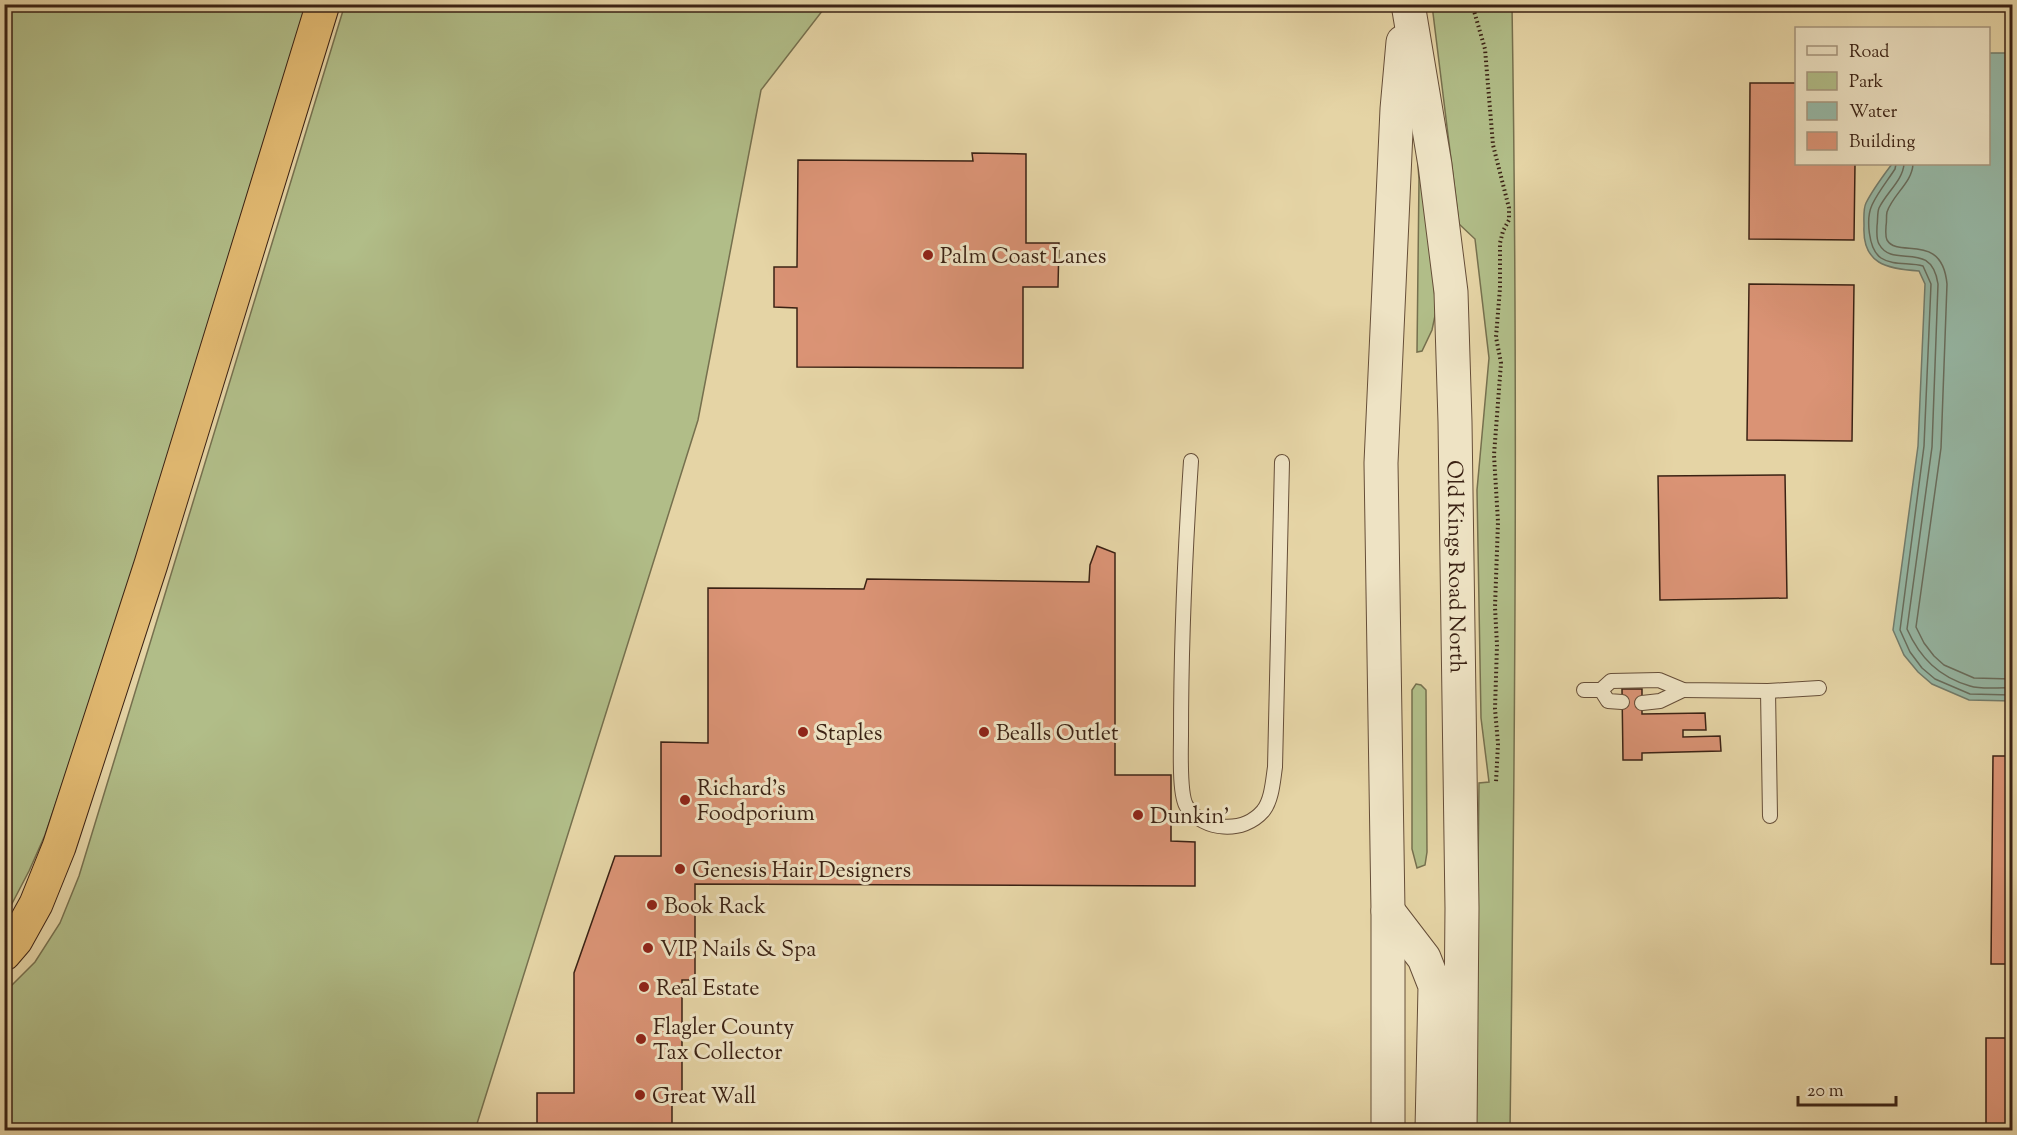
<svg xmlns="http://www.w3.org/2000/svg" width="2017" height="1135" viewBox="0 0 2017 1135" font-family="'Sorts Mill Goudy',serif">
<rect width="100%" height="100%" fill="#e5d4a5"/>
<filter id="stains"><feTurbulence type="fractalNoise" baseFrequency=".00333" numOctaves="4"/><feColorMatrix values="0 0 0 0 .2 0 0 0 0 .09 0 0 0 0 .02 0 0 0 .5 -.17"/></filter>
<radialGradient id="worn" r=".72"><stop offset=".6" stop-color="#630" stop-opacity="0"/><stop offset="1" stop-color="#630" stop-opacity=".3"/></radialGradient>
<g fill="#b1bd88" stroke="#76704e" stroke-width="1.5">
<path d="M345 4 824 5 823 10 761 90 698 420 475 1130H5V992L35 962 60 923 79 876Z"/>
<path d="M4 5H311L196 385 69 765 45 835 29 871 5 917Z"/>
<path d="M1432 5H1512C1518 380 1515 755 1510 1130H1475L1479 783 1489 782 1481 718 1477 490 1489 358 1475 239 1459 224Z"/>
<path d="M1423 150 1436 311 1432 330 1422 351 1417 352 1419 179 1417 152Z"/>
<path d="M1416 684 1421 685 1426 690 1427 852 1425 865 1417 868 1412 849V690Z"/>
</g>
<path fill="#96b8a6" stroke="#727c6c" stroke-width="1.5" d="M1989 53H2012V701L1969 700 1932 684 1918 672 1904 655 1893 630 1918 446 1925 284 1919 271C1887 269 1862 264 1864 226 1864 219 1863 209 1866 203 1873 189 1883 176 1892 164H1988Z"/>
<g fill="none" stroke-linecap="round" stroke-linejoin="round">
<g stroke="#686d5d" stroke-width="1.5">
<path d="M1896 164 1895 169C1888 180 1878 192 1872 205 1866 218 1868 249 1881 258 1893 266 1910 262 1923 266L1931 284 1924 446 1900 630 1910 652 1922 668 1935 679 1970 694 2012 695"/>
<path d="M1904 164C1903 180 1886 193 1879 208 1877 213 1878 220 1877 226 1877 232 1876 239 1879 244 1893 270 1931 238 1938 284L1932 447 1907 629C1920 658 1939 677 1970 686 1983 690 1999 687 2012 688"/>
<path d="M1913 164C1912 183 1893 194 1887 212 1886 216 1887 222 1886 226 1886 230 1885 236 1887 240 1898 259 1942 231 1947 284L1941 448 1916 627 1924 643 1934 656 1944 665 1974 678 2012 679"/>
</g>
</g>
<g fill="#da9375" stroke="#3b2214" stroke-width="1.5">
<path d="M1750 83H1796V164H1855L1854 240 1749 239Z"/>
<path d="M972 153 1026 154V243H1059L1058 287H1023V368L797 367V308L774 307V267H797L798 160 973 161Z"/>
<path d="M1749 284 1854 285 1852 441 1747 440Z"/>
<path d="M1785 475 1787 598 1660 600 1658 476Z"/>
<path d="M1097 546 1115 553V775H1171V841L1195 842V886L695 884V980H682V1097H672V1130H537V1093H574V973L615 856H661V742L708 743V588L864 589 867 579 1089 582 1090 565Z"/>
<path d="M1622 689H1642V714L1705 713 1706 730H1683V737L1720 736 1721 751 1642 753V760H1623Z"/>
<path d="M1993 756H2012V964H1991Z"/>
<rect x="1986" y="1038" width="26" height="92"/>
</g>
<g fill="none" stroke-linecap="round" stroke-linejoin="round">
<g stroke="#664e38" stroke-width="16">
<g id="service">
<path d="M1191 461C1185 552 1181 643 1181 735 1181 750 1179 796 1187 807 1204 831 1243 834 1263 811 1272 800 1273 780 1275 767L1282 462"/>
<path d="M1584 690H1601L1611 681 1659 680 1683 690 1768 691 1819 688"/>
<path d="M1601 690 1608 701 1622 702"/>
<path d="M1768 691 1770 816"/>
<path d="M1642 703 1660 701 1683 690"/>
</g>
</g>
<g stroke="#664e38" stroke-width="35">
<g id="tertiary">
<path id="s1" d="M1408 4 1435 165 1451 292 1455 422 1462 908 1460 1130"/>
<path d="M1388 911 1424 958 1435 986 1432 1130"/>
<path d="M1388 1130V911L1381 463 1397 109 1403 42"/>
</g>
</g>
<g stroke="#3b2214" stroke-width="35">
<path id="motorway" d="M4 954 16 940 36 904 59 847 151 564 323 4"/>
</g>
<path stroke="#3b2214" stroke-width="4" stroke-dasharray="1.5 3" stroke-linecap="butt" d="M1472 4 1485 49 1493 145 1509 208V220L1503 231 1500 243V288L1496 337 1501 363 1494 455 1498 522 1495 607 1497 645 1495 709 1498 744 1496 782"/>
<use href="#service" stroke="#eee3c4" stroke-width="14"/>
<use href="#tertiary" stroke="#eee3c4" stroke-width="33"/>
<use href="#motorway" stroke="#e2ba72" stroke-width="33"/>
</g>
<g fill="#8f2418" stroke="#eee3c4" stroke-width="2">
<circle cx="928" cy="255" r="6"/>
<circle cx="803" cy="732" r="6"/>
<circle cx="984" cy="732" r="6"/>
<circle cx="685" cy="800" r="6"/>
<circle cx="1138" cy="815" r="6"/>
<circle cx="680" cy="869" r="6"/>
<circle cx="652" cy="905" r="6"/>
<circle cx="648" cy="948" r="6"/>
<circle cx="644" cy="987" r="6"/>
<circle cx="641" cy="1039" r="6"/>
<circle cx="640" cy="1095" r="6"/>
</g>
<g text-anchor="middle" stroke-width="6" stroke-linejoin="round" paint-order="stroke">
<g font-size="22" fill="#3b2214" stroke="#eee3c4" text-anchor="start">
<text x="940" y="263">Palm Coast Lanes</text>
<text x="815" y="740">Staples</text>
<text x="996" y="740">Bealls Outlet</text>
<text x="697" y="795">Richard's<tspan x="697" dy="25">Foodporium</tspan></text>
<text x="1150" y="823">Dunkin'</text>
<text x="692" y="877">Genesis Hair Designers</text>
<text x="664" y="913">Book Rack</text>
<text x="660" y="956">VIP Nails &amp; Spa</text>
<text x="656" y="995">Real Estate</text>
<text x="653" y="1034">Flagler County<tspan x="653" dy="25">Tax Collector</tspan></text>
<text x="652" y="1103">Great Wall</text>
</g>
<g font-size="22" fill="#3b2214" stroke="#eee3c4">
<text dy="8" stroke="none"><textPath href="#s1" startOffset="566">Old Kings Road North</textPath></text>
</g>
</g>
<rect width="2017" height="1135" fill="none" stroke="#e5d4a5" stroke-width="24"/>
<rect x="6" y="6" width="2005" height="1123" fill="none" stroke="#3b2214" stroke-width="3"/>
<rect x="12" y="12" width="1993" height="1111" fill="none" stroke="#3b2214" stroke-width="1.5"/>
<rect x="1795" y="27" width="195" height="138" fill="#eee3c4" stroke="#a6967e" stroke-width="1.5"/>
<rect x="1807" y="46" width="30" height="9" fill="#eee3c4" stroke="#a6967e" stroke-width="1.5"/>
<text x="1849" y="57" font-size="18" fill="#3b2214">Road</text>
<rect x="1807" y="72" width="30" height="18" fill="#b1bd88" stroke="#a6967e" stroke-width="1.5"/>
<text x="1849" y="87" font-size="18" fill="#3b2214">Park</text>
<rect x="1807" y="102" width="30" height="18" fill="#96b8a6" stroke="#a6967e" stroke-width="1.5"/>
<text x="1849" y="117" font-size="18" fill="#3b2214">Water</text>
<rect x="1807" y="132" width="30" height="18" fill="#da9375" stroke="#a6967e" stroke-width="1.5"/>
<text x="1849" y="147" font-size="18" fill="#3b2214">Building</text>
<path d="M1798 1096v9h98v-9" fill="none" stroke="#3b2214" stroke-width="3"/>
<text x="1807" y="1096" font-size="18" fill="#3b2214" stroke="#eee3c4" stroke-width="4.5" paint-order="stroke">20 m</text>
<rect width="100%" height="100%" filter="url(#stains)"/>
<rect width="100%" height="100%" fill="url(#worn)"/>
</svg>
